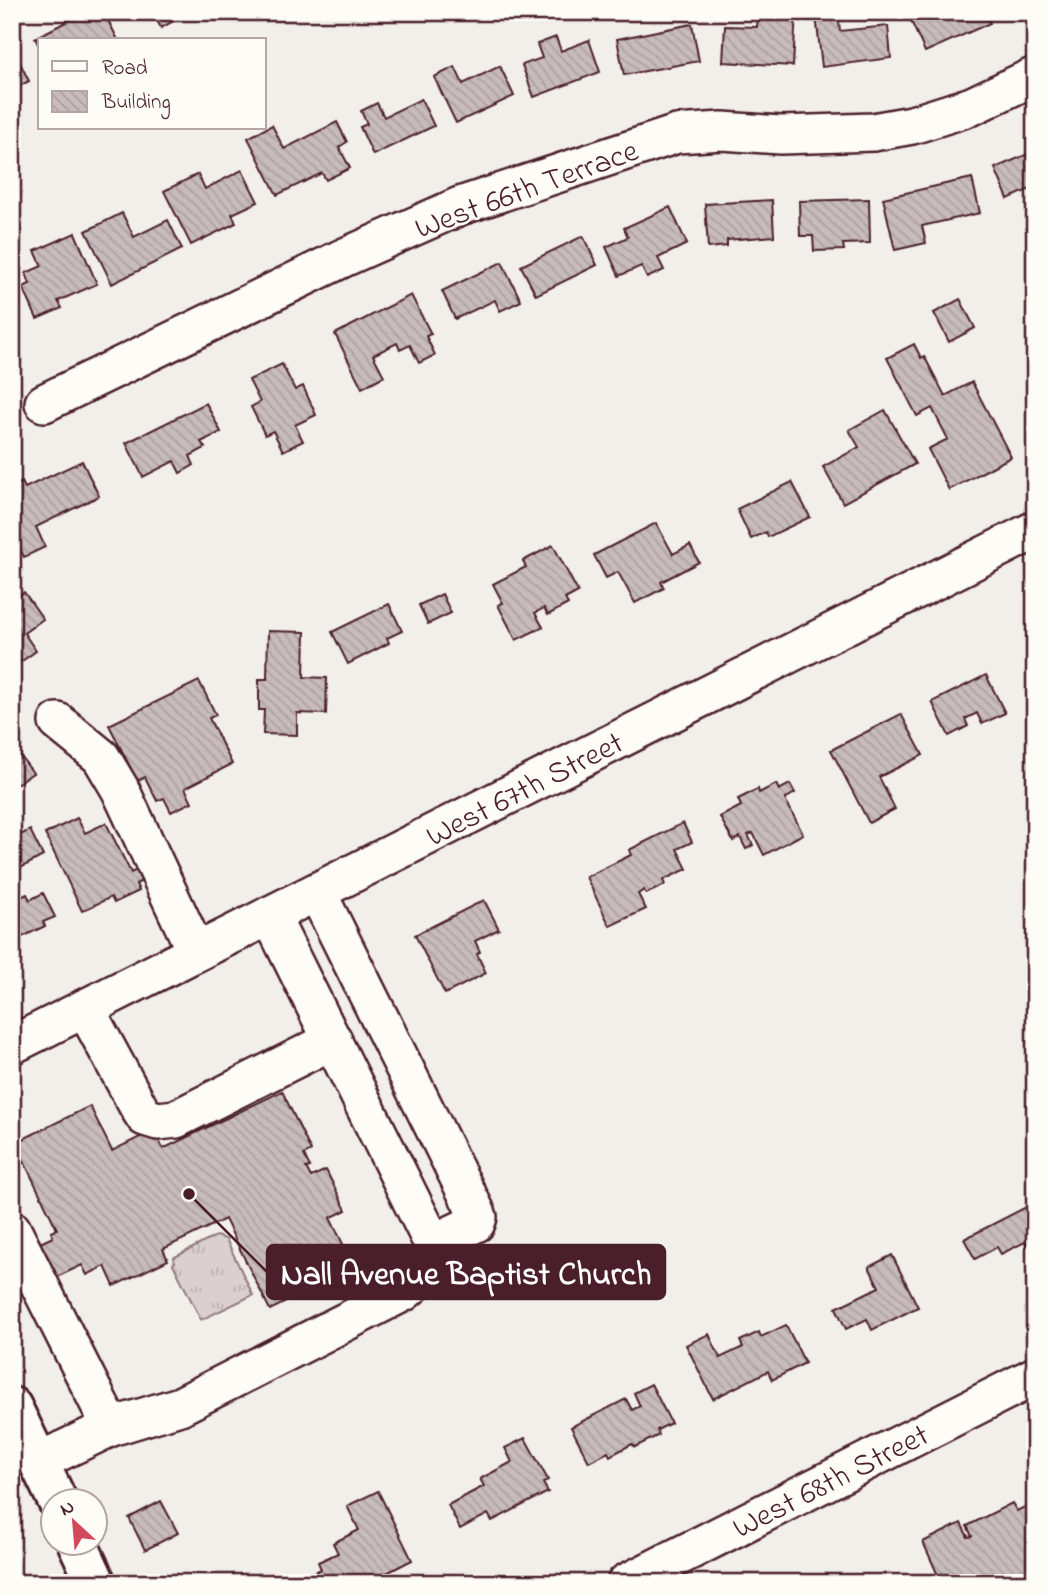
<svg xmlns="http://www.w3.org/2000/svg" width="1047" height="1595" viewBox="0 0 1047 1595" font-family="'Indie Flower',sans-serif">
<defs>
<pattern id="grass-tufts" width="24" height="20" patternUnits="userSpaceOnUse" patternTransform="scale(1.75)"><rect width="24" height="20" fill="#d9d0cf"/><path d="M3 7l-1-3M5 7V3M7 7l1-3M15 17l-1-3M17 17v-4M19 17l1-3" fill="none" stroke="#bcb2b2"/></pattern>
<pattern id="building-back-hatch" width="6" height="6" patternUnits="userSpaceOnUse" patternTransform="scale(1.75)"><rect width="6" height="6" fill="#c8bbbb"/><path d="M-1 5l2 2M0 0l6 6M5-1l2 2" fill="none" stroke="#ada0a1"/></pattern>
</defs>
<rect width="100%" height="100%" fill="#f2efeb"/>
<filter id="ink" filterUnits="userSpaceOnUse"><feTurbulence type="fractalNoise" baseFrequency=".0143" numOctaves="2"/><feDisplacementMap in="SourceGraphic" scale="14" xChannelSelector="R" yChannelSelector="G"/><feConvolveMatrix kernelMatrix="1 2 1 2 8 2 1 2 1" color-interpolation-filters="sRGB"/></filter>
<g filter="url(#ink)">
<path fill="url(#grass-tufts)" stroke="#92787d" stroke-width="2" d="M216 1236 226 1239 253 1295 201 1320 173 1264 175 1262 173 1258Z"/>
<g fill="url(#building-back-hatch)" stroke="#4a1f2b" stroke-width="2">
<path d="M85 12H104L118 40H40V48L35 38Z"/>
<path d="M152 12H190L161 28Z"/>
<path d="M758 12H796L793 66 723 62 725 26 757 27Z"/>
<path d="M932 12H985L990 23 925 52 911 21Z"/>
<path d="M838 13 840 31 888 26 891 58 822 67 816 16Z"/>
<path d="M692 24 699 61 624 75 617 39Z"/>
<path d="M556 37 561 51 589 40 600 72 534 97 522 65 542 58 537 44Z"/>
<path d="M15 53 29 81 12 90V55Z"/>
<path d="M500 66 514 96 456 123 434 77 455 67 463 84Z"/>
<path d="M421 99 434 126 373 155 360 127 367 124 361 111 377 103 384 117Z"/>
<path d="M337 122 347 142 339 147 350 168 326 180 322 173 277 195 248 138 272 125 284 149Z"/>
<path d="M1035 151V197L1030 189 1008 199 995 168Z"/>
<path d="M242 170 258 202 232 214 236 223 191 245 164 191 198 174 205 189Z"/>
<path d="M972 178 980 213 922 226 926 243 895 250 883 198Z"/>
<path d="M869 199 870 243 843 244 844 250 814 251 813 236H800L799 201Z"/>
<path d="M772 200 774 236 727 240V246L708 248 705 204Z"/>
<path d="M670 207 687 244 658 258 664 270 647 278 641 266 619 276 606 247 628 237 624 228Z"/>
<path d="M122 213 134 237 168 220 182 249 112 284 86 231Z"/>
<path d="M75 233 97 284 58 301 62 308 37 319 23 287 30 284 26 273 42 266 35 251Z"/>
<path d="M583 236 597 265 536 295 521 266Z"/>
<path d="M502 262 521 301 500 311 495 300 455 319 442 291Z"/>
<path d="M411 295 431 334 426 336 435 355 419 363 410 345 400 350 397 343 373 355 384 376 362 388 335 334Z"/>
<path d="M960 299 975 328 949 342 934 313Z"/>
<path d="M914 344 921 358 924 356 945 396 972 382 1011 457 949 490 928 449 948 439 932 408 917 416 887 358Z"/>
<path d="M282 364 295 390 303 386 316 415 295 425 303 441 283 451 273 431 265 435 251 407 260 402 249 380Z"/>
<path d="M206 403 221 432 201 442 205 448 190 456 194 465 180 473 174 461 143 477 126 443Z"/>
<path d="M885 410 915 464 843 503 823 467 859 447 849 430Z"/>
<path d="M82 461 99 496 36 527 45 547 24 557 12 532V487L22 482 25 488Z"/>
<path d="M792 482 810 517 768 537 766 532 751 539 737 509Z"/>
<path d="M656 523 673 554 690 545 699 562 661 582 664 588 635 603 618 572 606 578 594 555Z"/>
<path d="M553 545 578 592 565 599 568 604 548 615 544 608 535 613 543 627 516 640 498 605 503 603 493 584 526 567 523 561Z"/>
<path d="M24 592 43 619 24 633 36 651 12 668V600Z"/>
<path d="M442 594 451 613 428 624 419 605Z"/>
<path d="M389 604 402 631 387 638 389 643 348 664 332 632Z"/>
<path d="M268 631 305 632 304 677 327 678 326 714 297 713V735L263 734 264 710H259V679H267Z"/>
<path d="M986 675 1005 713 982 724 977 713 965 719 968 726 949 736 932 702Z"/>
<path d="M199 681 216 715 209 718 232 764 185 788 192 802 171 812 164 798 157 801 145 777 137 781 109 725Z"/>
<path d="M901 714 923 755 879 777 895 809 869 823 831 750Z"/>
<path d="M16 750 33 773 12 787V753Z"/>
<path d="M776 784 779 790 790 784 795 793 785 799 803 834 764 855 753 833 748 835 753 845 746 849 740 837 733 841 720 817 741 806 738 799 758 789 759 793Z"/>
<path d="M77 818 85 833 106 823 131 873 144 866 150 877 136 884 139 891 114 903 111 897 82 911 45 834Z"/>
<path d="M683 823 692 842 677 849 687 869 663 880 665 885 646 894 644 890 638 894 646 909 610 926 586 877 631 855 629 850Z"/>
<path d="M30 830 43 856 17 870 12 860V839Z"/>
<path d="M43 893 55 917 43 922 45 926 12 942V901L27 894 30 900Z"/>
<path d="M484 900 499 929 475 941 480 952 477 954 486 973 445 994 415 935Z"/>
<path d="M282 1091 311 1151 304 1155 310 1167 306 1168 311 1177 326 1170 346 1210 330 1218 355 1268 270 1310 225 1219 163 1249 168 1260 114 1286 105 1266 87 1275 82 1265 57 1277 40 1243 53 1237 51 1232 57 1229 15 1143 90 1106 112 1151 154 1130 163 1149Z"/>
<path d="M1030 1205 1035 1214V1242L1027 1246 1025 1242 1001 1254 997 1247 975 1259 964 1239Z"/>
<path d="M892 1255 918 1307 872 1330 867 1319 846 1329 836 1308 879 1287 869 1267Z"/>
<path d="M786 1325 805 1363 772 1380 768 1371 713 1399 686 1345 709 1334 720 1358 743 1347 740 1341 759 1332 761 1337Z"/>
<path d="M651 1384 671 1423 657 1430 659 1435 635 1447 632 1444 610 1456 608 1452 589 1462 571 1427 626 1399 632 1410 640 1406 634 1393Z"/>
<path d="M525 1438 548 1480 543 1483 548 1492 492 1521 488 1514 460 1529 448 1505 484 1486 480 1479 512 1462 505 1448Z"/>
<path d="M378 1491 412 1560 371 1581 369 1576 355 1583H300L299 1580 321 1569 318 1562 338 1553 333 1543 359 1530 347 1506Z"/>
<path d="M161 1501 178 1533 145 1550 129 1518Z"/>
<path d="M1012 1503 1017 1511 1030 1504 1035 1514V1578L1025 1583 941 1582 923 1542 961 1523 968 1537 972 1536 967 1526Z"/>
</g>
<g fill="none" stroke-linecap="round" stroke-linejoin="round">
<g stroke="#4a1f2b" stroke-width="42">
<g id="minor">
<path d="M44 403 343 258 460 206 677 134 722 131 781 135 873 132 912 125 972 106 1035 76"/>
<path d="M58 722 101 757 120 789 196 952"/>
<path d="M270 915 429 1236 438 1241 476 1223 478 1217 475 1210 317 892"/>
<path d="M85 1008 139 1108 145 1117 158 1121 176 1119 333 1040"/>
<path d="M12 1045 1035 530"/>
<path d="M12 1230 111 1427 180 1406 404 1292 419 1279 438 1241"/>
<path d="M38 1462 111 1427"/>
<path d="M626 1583 1035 1376"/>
</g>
</g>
<g stroke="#4a1f2b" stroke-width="44">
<g id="major">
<path d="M12 1407 57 1500"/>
<path d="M77 1542 96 1583"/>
</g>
</g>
<use href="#minor" stroke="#fdfcf7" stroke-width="37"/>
<use href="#major" stroke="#fdfcf7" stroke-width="38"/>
</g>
</g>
<g text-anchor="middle" stroke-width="5" stroke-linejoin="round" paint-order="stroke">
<g font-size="32" fill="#4a1f2b" stroke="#fdfcf7">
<text transform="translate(526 188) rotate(-20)" y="11">West 66th Terrace</text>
<text transform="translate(524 788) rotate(-27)" y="11">West 67th Street</text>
<text transform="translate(830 1480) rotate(-27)" y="11">West 68th Street</text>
</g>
</g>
<path fill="none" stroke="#4a1f2b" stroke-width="2.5" d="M189 1194L267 1272"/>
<circle fill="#4a1f2b" stroke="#fdfcf7" stroke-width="2.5" cx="189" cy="1194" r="7"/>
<rect fill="#4a1f2b" stroke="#4a1f2b" stroke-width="2.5" x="267" y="1245" width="398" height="54" rx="7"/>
<g font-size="33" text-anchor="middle" font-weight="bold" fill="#fff">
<text x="466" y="1284">Nall Avenue Baptist Church</text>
</g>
<rect width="1047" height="1595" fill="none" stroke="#fdfcf7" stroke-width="42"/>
<rect x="21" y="21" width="1005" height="1553" fill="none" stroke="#4a1f2b" stroke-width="2.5" filter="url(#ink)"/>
<rect x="38" y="38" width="228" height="91" fill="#fdfcf7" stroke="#b5a4a5" stroke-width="2"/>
<rect x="52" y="61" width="35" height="10" fill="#fdfcf7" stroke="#b5a4a5" stroke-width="2"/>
<text x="102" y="74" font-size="21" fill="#4a1f2b">Road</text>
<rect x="52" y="91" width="35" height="21" fill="url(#building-back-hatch)" stroke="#b5a4a5" stroke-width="2"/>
<text x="102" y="108" font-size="21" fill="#4a1f2b">Building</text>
<g transform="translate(74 1522) rotate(334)"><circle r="33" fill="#fdfcf7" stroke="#b5a4a5" stroke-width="2"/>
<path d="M0-5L12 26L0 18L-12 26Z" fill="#d1495b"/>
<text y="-10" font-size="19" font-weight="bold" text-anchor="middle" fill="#4a1f2b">N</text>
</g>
</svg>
